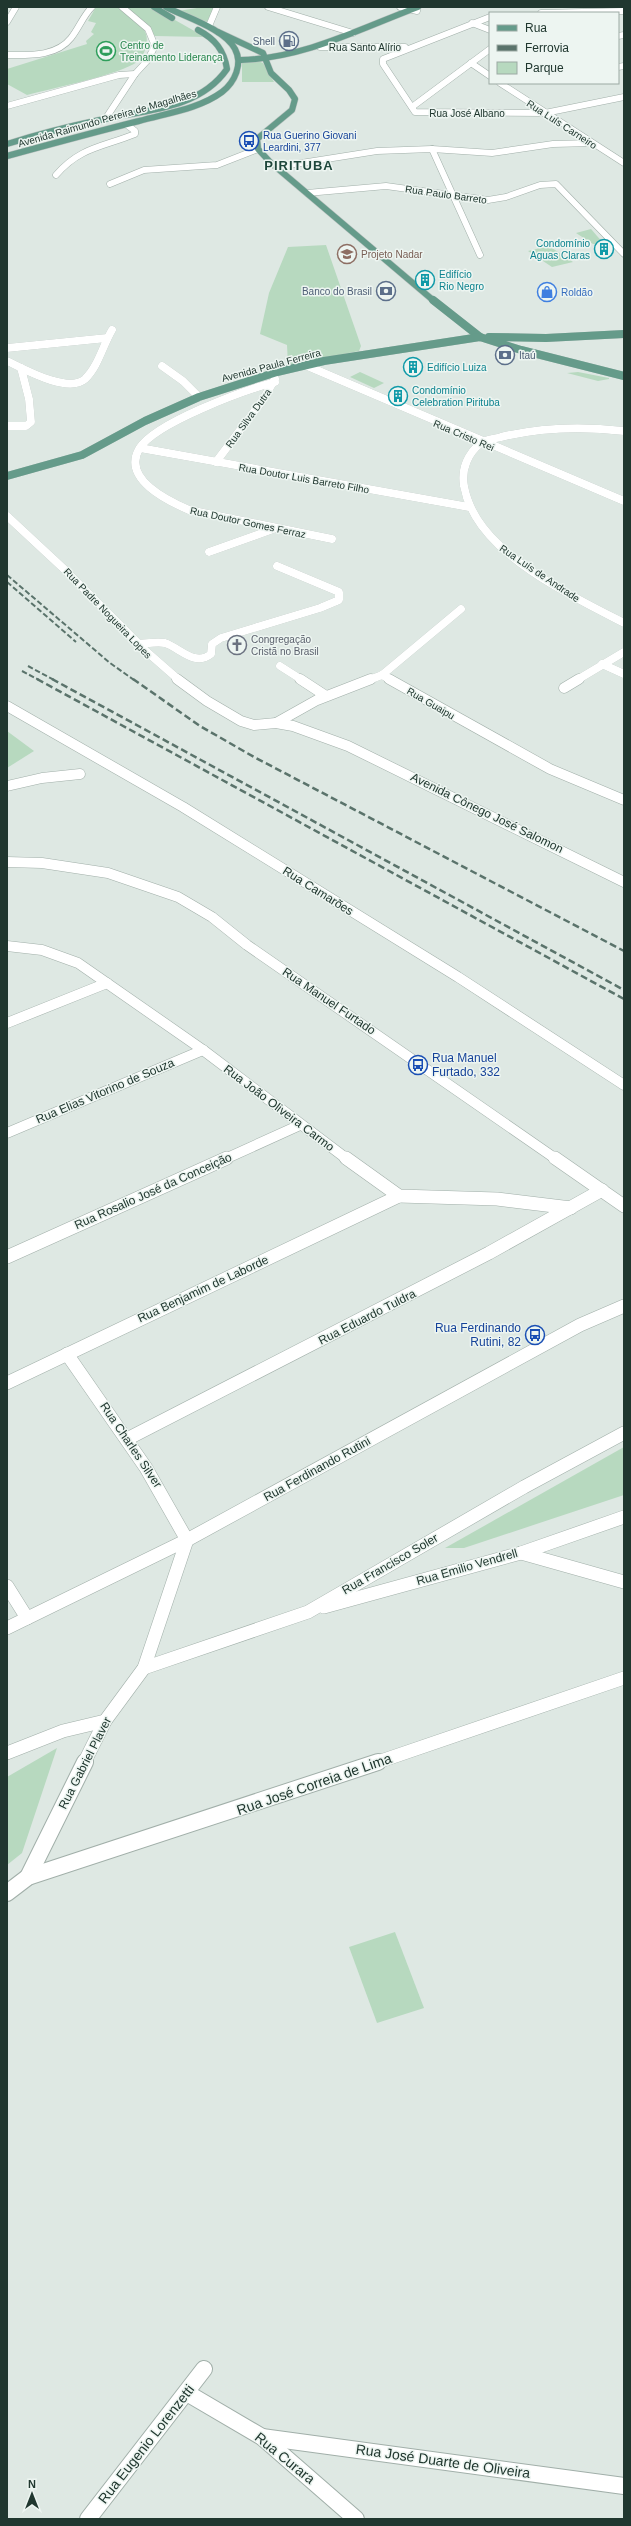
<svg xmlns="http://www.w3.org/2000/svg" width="631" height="2526" viewBox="0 0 631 2526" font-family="Helvetica,sans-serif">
<rect width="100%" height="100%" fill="#dee8e3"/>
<g fill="#b7d9bf">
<path d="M96 7H117C127 14 142 22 146 34 149 44 144 56 137 62 121 74 50 89 27 95L7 84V69L87 44 86 41 94 34 91 32 96 23 88 21Z"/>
<path d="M125 7H152L205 37 155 36Z"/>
<path d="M203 7H214L207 22 178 11Z"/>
<path d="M258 61 263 63 274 82H242V63Z"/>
<path d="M591 229 604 244H593L576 233Z"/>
<path d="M326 245 361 346 359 351 288 365 287 345 260 334 269 293 288 247Z"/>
<path d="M549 246 573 262 552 267 528 251Z"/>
<path d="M360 372 384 383 374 388 350 377Z"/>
<path d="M578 372 609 378V379L598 381 567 373Z"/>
<path d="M7 731 34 751 7 768Z"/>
<path d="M624 1447V1495L464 1548H445Z"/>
<path d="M57 1748 22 1853 7 1865V1777Z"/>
<path d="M395 1932 424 2008 377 2023 349 1947Z"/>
</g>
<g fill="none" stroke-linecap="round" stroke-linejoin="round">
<g stroke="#a1afa9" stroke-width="7">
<g id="minor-far4">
<path d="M268 7 353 33"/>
<path d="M400 7 417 11"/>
<path d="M541 13 624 11"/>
<path d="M490 17 383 59V64L415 112 545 113 624 97"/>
<path d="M7 22 16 7"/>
<path d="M472 23 490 30"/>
<path d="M209 26 217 7"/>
<path d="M618 36 624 35"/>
<path d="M320 47H405"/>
<path d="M7 55C29 55 56 57 71 38 79 28 83 16 92 7"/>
<path d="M471 63 490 76"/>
<path d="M618 67 624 66"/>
<path d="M500 83 624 163"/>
<path d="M7 106 119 75 135 74"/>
<path d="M412 107 490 49"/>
<path d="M106 118 135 74 147 61 155 46 148 29 122 7"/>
<path d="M432 149 480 255"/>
<path d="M276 167 377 151 432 149 492 153 553 144 592 143"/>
<path d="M56 175C80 147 103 147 135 134V131L127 125"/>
<path d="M110 184 144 170 217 165 258 149"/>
<path d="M307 193 386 186 488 200 506 197 540 185 556 184 624 254"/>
</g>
</g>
<g stroke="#a1afa9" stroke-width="8">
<g id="minor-far3">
<path d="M7 348 107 338"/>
<path d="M7 361C24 369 68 394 85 379 98 367 103 345 112 330"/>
<path d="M305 365 624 501"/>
<path d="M162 366 183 381 199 397"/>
<path d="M275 382C245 390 154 423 139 449 122 479 168 501 189 510L332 539"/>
<path d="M7 426H26L31 422 29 399 21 368"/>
<path d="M624 431C582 426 542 427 501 437 495 439 486 439 481 443 468 453 461 469 464 486 468 508 482 529 499 545 532 577 583 602 624 623"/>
<path d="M140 448 469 507"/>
<path d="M216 462 262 401 275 379"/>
<path d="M7 516 64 569 147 652 179 680"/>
<path d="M209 552 276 528"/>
<path d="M136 644C144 644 157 641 165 643 180 648 195 667 211 654L212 644 221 638 320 608 339 600V592L277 566"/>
<path d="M602 664 624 674"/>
<path d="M280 666 302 680"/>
<path d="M382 675 391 680"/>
<path d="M369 680 382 675 461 609"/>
<path d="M577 680 624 652"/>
</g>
</g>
<g stroke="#a1afa9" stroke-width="11">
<g id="minor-far2">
<path d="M177 679 207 701 241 721 254 725 276 723 293 726 348 746 624 882"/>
<path d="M300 679 326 696"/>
<path d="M389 679 550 769 624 800"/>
<path d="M564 688 579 679"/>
<path d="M7 706 183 807 458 977 624 1085"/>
<path d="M276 723 317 700 371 679"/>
<path d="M7 786 42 778 80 774"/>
<path d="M7 862 42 863 108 873 178 897 212 917 247 945 556 1159"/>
<path d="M7 946 42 950 78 963 203 1050 347 1159"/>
<path d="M7 1023 107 983"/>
<path d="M7 1133 203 1050"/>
<path d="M225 1159 300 1125"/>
</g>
</g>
<g stroke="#a1afa9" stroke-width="14">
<g id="minor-far1">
<path d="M346 1158 399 1196 497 1199 571 1208"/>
<path d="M555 1158 624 1206"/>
<path d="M7 1257 227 1158"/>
<path d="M67 1354 146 1468 187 1540"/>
<path d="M7 1383 399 1196"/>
<path d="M129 1438 489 1253 602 1190"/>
<path d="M521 1553 624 1582"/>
<path d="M7 1586 27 1618"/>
<path d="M324 1607 521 1553 624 1517"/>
<path d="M7 1628 187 1540 580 1325 624 1306"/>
<path d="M144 1668 308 1612 524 1487 624 1433"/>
<path d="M7 1753 63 1731 105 1721"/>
<path d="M84 1763 105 1721 144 1668 187 1540"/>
<path d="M375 1763 624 1678"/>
</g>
</g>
<g stroke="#a1afa9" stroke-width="18">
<g id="minor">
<path d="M28 1877 85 1762"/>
<path d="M7 1893 28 1877 378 1762"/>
<path d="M187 2393 262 2437 356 2519"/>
<path d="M262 2437 624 2486"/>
<path d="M88 2519 204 2369"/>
</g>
</g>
<g stroke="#bcc3c1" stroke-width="7">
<g id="major-far1">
<path d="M154 7 172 18"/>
<path d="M218 32 263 53 271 73 289 90 295 99 292 110 257 139 258 149 270 162 434 301"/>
<path d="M241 60C305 58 359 29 418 7"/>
<path d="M7 144C36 135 66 127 95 121 141 110 198 111 227 69 224 50 215 39 198 30"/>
<path d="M7 156C51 144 95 132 139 121 167 113 199 109 222 92 235 82 243 64 235 49 225 29 185 17 166 7"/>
</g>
</g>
<g stroke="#bcc3c1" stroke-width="8">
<g id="major">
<path d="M433 300 480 337"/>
<path d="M489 337 546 338 624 334"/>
<path d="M7 476 82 455 145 421 199 397 277 372 324 361 480 337 521 350 624 376"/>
</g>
</g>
<use href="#minor-far4" stroke="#fff" stroke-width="6"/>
<use href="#minor-far3" stroke="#fff" stroke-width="8"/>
<use href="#minor-far2" stroke="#fff" stroke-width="10"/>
<use href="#minor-far1" stroke="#fff" stroke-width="13"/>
<use href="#minor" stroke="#fff" stroke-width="16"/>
<use href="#major-far1" stroke="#659b8a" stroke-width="6"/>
<use href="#major" stroke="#659b8a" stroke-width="8"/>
<g stroke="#5a736b" stroke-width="2" stroke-dasharray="5.5 2.5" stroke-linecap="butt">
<path d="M7 575 110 663 134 680"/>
<path d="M7 582 76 642"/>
<path d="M28 666 54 680"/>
<path d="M22 671 39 680"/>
</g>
<g stroke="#5a736b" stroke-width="2.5" stroke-dasharray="7 3.5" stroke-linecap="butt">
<path d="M37 679 624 999"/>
<path d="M52 679 624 990"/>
<path d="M133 679 200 726 254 757 624 951"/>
</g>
</g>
<defs>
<g id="fuel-ring" transform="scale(1)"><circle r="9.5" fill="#edf5f1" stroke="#5c6f8a" stroke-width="1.5"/><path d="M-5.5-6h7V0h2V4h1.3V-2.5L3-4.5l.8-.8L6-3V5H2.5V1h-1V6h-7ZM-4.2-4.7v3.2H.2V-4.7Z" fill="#5c6f8a"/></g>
<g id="stadium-ring" transform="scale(1)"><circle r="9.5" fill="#edf5f1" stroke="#2e9e5b" stroke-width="1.5"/><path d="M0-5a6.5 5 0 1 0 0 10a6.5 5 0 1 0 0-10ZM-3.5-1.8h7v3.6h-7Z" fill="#2e9e5b"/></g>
<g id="bus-ring" transform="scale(1)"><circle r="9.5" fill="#edf5f1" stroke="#1a4fb4" stroke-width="1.5"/><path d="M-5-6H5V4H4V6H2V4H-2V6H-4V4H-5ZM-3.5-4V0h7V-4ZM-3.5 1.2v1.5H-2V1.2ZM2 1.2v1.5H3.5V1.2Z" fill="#1a4fb4"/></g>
<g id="building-ring" transform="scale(1)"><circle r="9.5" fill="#edf5f1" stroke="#0f9aa8" stroke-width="1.5"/><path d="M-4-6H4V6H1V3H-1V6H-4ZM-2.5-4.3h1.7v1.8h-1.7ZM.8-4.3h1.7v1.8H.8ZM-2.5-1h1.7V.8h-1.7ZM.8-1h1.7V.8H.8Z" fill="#0f9aa8"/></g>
<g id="school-ring" transform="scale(1)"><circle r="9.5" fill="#edf5f1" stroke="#8d6e63" stroke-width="1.5"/><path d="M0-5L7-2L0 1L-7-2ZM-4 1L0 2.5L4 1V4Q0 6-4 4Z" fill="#8d6e63"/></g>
<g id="bank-ring" transform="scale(1)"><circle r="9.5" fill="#edf5f1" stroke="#5c6f8a" stroke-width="1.5"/><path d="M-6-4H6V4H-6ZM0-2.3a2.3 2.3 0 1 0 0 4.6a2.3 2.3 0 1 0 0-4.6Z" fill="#5c6f8a"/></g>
<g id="shop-ring" transform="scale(1)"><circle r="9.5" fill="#edf5f1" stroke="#3f7fe0" stroke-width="1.5"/><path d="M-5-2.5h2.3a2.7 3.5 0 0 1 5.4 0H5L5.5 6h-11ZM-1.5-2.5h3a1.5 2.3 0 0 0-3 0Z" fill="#3f7fe0"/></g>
<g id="church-ring" transform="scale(1)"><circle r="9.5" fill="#edf5f1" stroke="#6b7280" stroke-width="1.5"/><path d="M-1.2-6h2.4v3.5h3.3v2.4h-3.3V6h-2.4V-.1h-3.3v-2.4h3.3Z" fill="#6b7280"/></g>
</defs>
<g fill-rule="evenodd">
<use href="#fuel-ring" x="289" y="41"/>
<use href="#stadium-ring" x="106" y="51"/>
<use href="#bus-ring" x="249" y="141"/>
<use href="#building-ring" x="604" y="249"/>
<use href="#school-ring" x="347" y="254"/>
<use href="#building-ring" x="425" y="280"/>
<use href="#bank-ring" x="386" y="291"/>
<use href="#shop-ring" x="547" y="292"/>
<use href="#bank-ring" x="505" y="355"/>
<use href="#building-ring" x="413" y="367"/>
<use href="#building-ring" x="398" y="396"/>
<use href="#church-ring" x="237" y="645"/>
<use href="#bus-ring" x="418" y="1065"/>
<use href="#bus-ring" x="535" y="1335"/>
</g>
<g text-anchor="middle" stroke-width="3" stroke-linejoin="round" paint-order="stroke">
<g font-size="10" fill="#4e5e75" stroke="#edf5f1" text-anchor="end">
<text x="275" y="45">Shell</text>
<text x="372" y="295">Banco do Brasil</text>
<text x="519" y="359" text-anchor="start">Itaú</text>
</g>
<g font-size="10" fill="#27864d" stroke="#edf5f1" text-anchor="start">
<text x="120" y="49">Centro de<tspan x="120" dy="12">Treinamento Liderança</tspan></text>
</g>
<g font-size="10" fill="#20372f" stroke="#edf5f1">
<text x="365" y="51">Rua Santo Alírio</text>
<text x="467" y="117">Rua José Albano</text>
<text transform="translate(107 118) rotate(-16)" y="4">Avenida Raimundo Pereira de Magalhães</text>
<text transform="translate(562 124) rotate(33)" y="4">Rua Luís Carneiro</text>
<text transform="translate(446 194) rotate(8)" y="4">Rua Paulo Barreto</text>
<text transform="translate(271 365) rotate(-15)" y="4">Avenida Paula Ferreira</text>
<text transform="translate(248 418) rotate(-54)" y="4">Rua Silva Dutra</text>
<text transform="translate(464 435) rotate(23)" y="4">Rua Cristo Rei</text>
<text transform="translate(304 478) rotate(10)" y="4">Rua Doutor Luis Barreto Filho</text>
<text transform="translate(248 522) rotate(12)" y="4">Rua Doutor Gomes Ferraz</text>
<text transform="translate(540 573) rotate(34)" y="4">Rua Luís de Andrade</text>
<text transform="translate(108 613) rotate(46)" y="4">Rua Padre Nogueira Lopes</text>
<text transform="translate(431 703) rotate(30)" y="4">Rua Guaipu</text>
</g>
<g font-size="10" fill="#164399" stroke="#edf5f1" text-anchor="start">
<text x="263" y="139">Rua Guerino Giovani<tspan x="263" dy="12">Leardini, 377</tspan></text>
</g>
<g font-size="10" fill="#0d838f" stroke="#edf5f1" text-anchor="start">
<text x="590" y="247" text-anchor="end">Condomínio<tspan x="590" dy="12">Aguas Claras</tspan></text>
<text x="439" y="278">Edifício<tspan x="439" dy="12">Rio Negro</tspan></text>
<text x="427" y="371">Edifício Luiza</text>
<text x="412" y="394">Condomínio<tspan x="412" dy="12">Celebration Pirituba</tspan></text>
</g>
<g font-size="10" fill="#785e54" stroke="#edf5f1" text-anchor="start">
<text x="361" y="258">Projeto Nadar</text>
</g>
<g font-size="10" fill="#366cbe" stroke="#edf5f1" text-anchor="start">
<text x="561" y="296">Roldão</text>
</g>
<g font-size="10" fill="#5b616d" stroke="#edf5f1" text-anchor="start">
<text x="251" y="643">Congregação<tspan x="251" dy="12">Cristã no Brasil</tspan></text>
</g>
<g font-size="12" fill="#20372f" stroke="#edf5f1">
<text transform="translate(487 813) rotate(26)" y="4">Avenida Cônego José Salomon</text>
<text transform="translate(318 891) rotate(32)" y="4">Rua Camarões</text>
<text transform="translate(329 1001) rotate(34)" y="4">Rua Manuel Furtado</text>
<text transform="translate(105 1091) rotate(-23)" y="4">Rua Elias Vitorino de Souza</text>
<text transform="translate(279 1108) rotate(37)" y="4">Rua João Oliveira Carmo</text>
<text transform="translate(153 1191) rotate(-24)" y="4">Rua Rosalio José da Conceição</text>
<text transform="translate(203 1289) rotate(-25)" y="4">Rua Benjamim de Laborde</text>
<text transform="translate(367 1317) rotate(-27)" y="4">Rua Eduardo Tuldra</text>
<text transform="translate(131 1445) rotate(56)" y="4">Rua Charles Silver</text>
<text transform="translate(317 1469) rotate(-29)" y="4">Rua Ferdinando Rutini</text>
<text transform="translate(390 1564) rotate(-30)" y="4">Rua Francisco Soler</text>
<text transform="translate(467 1567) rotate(-16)" y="4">Rua Emilio Vendrell</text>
<text transform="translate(85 1763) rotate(-63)" y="4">Rua Gabriel Plaver</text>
</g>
<g font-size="12" fill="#164399" stroke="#edf5f1" text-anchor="start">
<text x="432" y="1062">Rua Manuel<tspan x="432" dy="14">Furtado, 332</tspan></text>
<text x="521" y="1332" text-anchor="end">Rua Ferdinando<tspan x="521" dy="14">Rutini, 82</tspan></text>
</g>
<g font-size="13" font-weight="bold" letter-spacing="1" fill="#1e473b" stroke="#edf5f1">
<text x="299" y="170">PIRITUBA</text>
</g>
<g font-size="14" fill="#20372f" stroke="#edf5f1">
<text transform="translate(314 1784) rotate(-19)" y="5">Rua José Correia de Lima</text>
<text transform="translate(146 2444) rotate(-52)" y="5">Rua Eugenio Lorenzetti</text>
<text transform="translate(285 2458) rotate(39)" y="5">Rua Curara</text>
<text transform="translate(443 2461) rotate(8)" y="5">Rua José Duarte de Oliveira</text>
</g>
</g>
<rect width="631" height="2526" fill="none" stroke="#20372f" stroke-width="16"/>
<rect x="489" y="12" width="130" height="72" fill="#edf5f1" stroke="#9ba9a3"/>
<rect x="497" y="25" width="20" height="6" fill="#659b8a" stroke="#9ba9a3"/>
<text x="525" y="32" font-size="12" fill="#20372f">Rua</text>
<rect x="497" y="45" width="20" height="6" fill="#5a736b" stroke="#9ba9a3"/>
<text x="525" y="52" font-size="12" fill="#20372f">Ferrovia</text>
<rect x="497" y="62" width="20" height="12" fill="#b7d9bf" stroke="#9ba9a3"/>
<text x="525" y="72" font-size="12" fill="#20372f">Parque</text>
<g transform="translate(32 2494)" stroke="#edf5f1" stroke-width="3" paint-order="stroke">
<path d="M0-3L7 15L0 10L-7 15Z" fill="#20372f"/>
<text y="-6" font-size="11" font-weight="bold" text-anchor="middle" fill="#20372f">N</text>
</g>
</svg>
